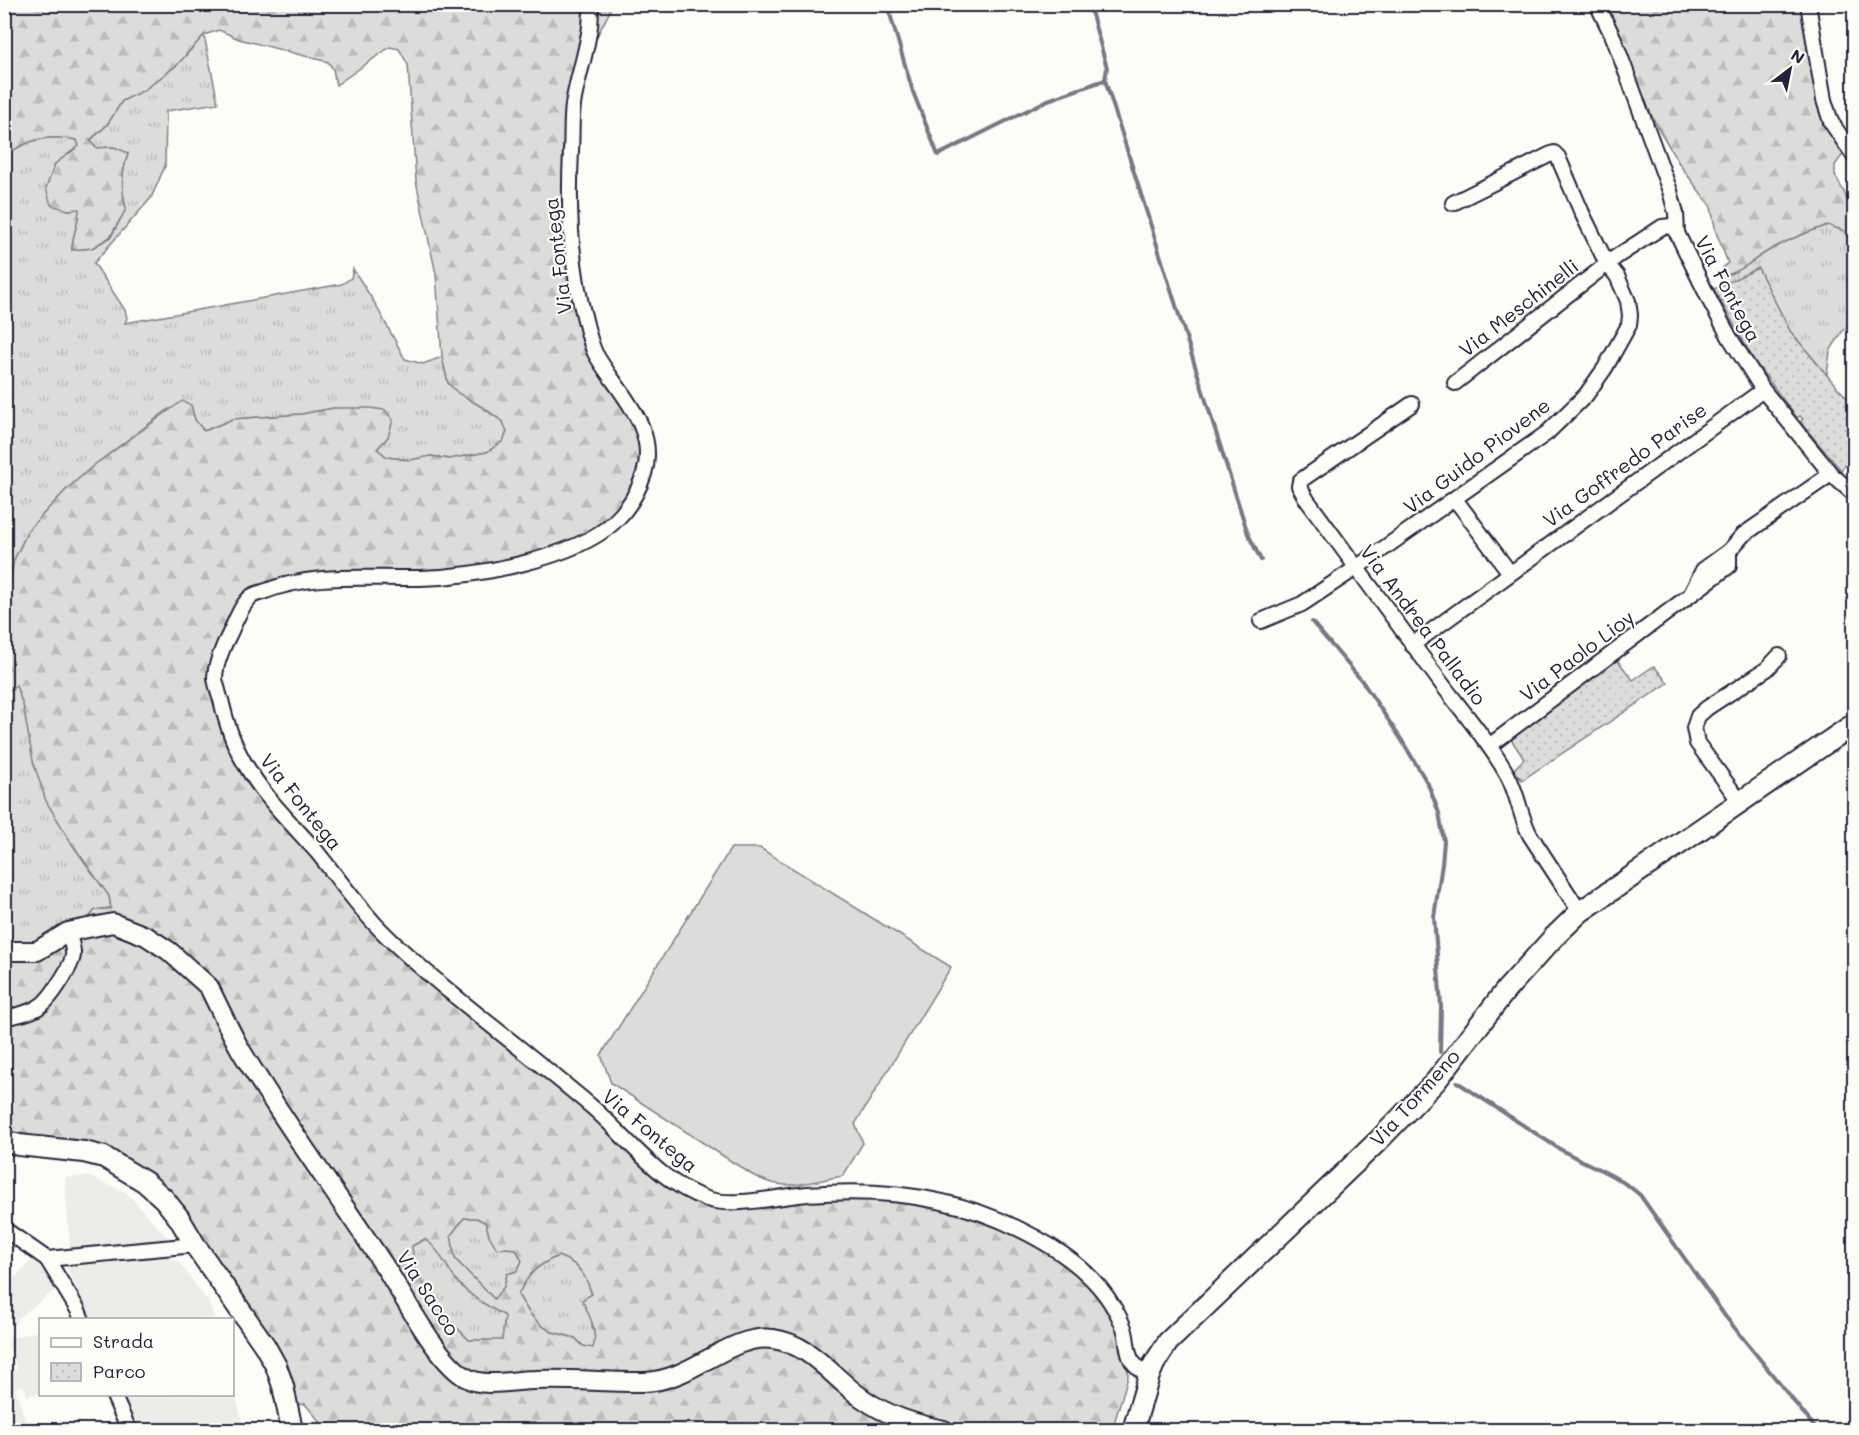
<svg xmlns="http://www.w3.org/2000/svg" width="1859" height="1435" viewBox="0 0 1859 1435" font-family="Mali,sans-serif">
<defs>
<pattern id="grass-tufts" width="24" height="20" patternUnits="userSpaceOnUse" patternTransform="scale(1.5)"><rect width="24" height="20" fill="#dddcdb"/><path d="M3 7l-1-3M5 7V3M7 7l1-3M15 17l-1-3M17 17v-4M19 17l1-3" fill="none" stroke="#bdbcbd"/></pattern>
<pattern id="forest-firs" width="22" height="20" patternUnits="userSpaceOnUse" patternTransform="scale(1.5)"><rect width="22" height="20" fill="#dddcdb"/><path d="M5 1l3.5 6h-7zM16 11l3.5 6h-7z" fill="#bdbcbd"/></pattern>
<pattern id="park-dots" width="8" height="8" patternUnits="userSpaceOnUse" patternTransform="scale(1.5)"><rect width="8" height="8" fill="#dddcdb"/><path d="M2 2h.1M6 6h.1" fill="none" stroke="#bdbcbd" stroke-width="1.8" stroke-linecap="round"/></pattern>
</defs>
<rect width="100%" height="100%" fill="#fdfcf7"/>
<filter id="ink" filterUnits="userSpaceOnUse"><feTurbulence type="fractalNoise" baseFrequency=".0167" numOctaves="2"/><feDisplacementMap in="SourceGraphic" scale="12" xChannelSelector="R" yChannelSelector="G"/><feConvolveMatrix kernelMatrix="1 2 1 2 8 2 1 2 1" color-interpolation-filters="sRGB"/></filter>
<g filter="url(#ink)">
<g fill="#ecece9">
<path d="M87 1176 126 1192 159 1228 172 1243 162 1249 181 1265 209 1303 215 1319H91L86 1306 65 1265 58 1256 70 1252 65 1177Z"/>
<path d="M33 1259 48 1275 56 1289 17 1319 18 1321 11 1327 10 1325 5 1329V1287Z"/>
<path d="M40 1331V1393L27 1396 23 1385 15 1388 26 1422 5 1429V1375L17 1370 6 1339Z"/>
<path d="M233 1385 244 1430H136L121 1395 232 1394Z"/>
</g>
<g fill="url(#grass-tufts)" stroke="#807f8b" stroke-width="1.5">
<path d="M204 35 218 103 166 111 165 166 151 198 94 263 125 310 127 318 125 323 342 284 351 278 353 269 374 302 405 359 423 364 442 357 448 383 503 422 507 432 503 441 487 452 449 459 431 456 410 460 387 457 377 449 388 437 334 408 302 414 233 419 204 431 195 420 191 406 169 409 93 466 67 489 29 529 14 560 8 597 5 676V155C31 139 46 134 77 140L79 146 55 164 68 210 79 209C79 224 72 235 72 250L92 248 111 237 126 209C121 187 121 175 128 154L114 147 96 148 90 141 107 125 122 101 144 90 177 65Z"/>
<path d="M1828 225 1844 231 1854 250V294L1851 322 1842 332 1830 351 1827 375 1790 331 1758 268 1722 286 1723 276C1743 271 1751 261 1768 251 1787 240 1807 232 1828 225Z"/>
<path d="M16 684 72 844 109 896 111 908 95 910 85 923 59 946 5 949 4 881 7 876 4 867V695Z"/>
<path d="M464 1218H477L486 1223 489 1235 506 1248 516 1249 522 1261 517 1271 507 1274 504 1287 494 1299 455 1259 451 1235Z"/>
<path d="M426 1239C440 1250 445 1265 456 1280 469 1296 488 1306 505 1316L502 1341 469 1340 447 1318 415 1271 411 1246Z"/>
<path d="M558 1256 573 1262 586 1278 592 1295V1327L596 1338 593 1349 583 1346 575 1338 552 1332 542 1326 530 1314 518 1295C528 1274 537 1265 558 1256Z"/>
</g>
<g fill="url(#forest-firs)" stroke="#807f8b" stroke-width="1.5" fill-rule="evenodd">
<path d="M1609 4 1801 5 1813 84 1823 119 1844 153 1835 165V175L1845 194 1854 220V250L1844 231 1828 225C1807 232 1787 240 1768 251 1751 261 1743 271 1723 276V267L1728 263 1716 232 1711 207 1680 165 1657 126 1641 94 1609 11Z"/>
<path d="M5 5H610V11L582 65 569 179 591 346 648 448 633 500 595 536 470 575 347 577 251 597 215 679 245 764 374 924 692 1192 756 1199 925 1197 1051 1247 1112 1304 1128 1351V1377L1112 1430H327L305 1404 293 1405 228 1281 192 1220 161 1181 98 1147 5 1131V949L13 951 85 923 95 910 111 908 109 896 72 844 46 801 33 761 23 705 16 685 5 695 8 596 14 560 29 529 67 489 93 466 182 401 191 405 195 420 204 431 233 419 302 414 334 408H369L385 410 393 420 388 437 377 449 387 457 410 460 431 456 449 459 487 452 503 441 507 432 503 422 487 410 458 393 448 383 442 357 436 274 416 181 408 65 399 49 390 47 336 85 333 69 328 62 239 39 219 30 204 35 177 65 144 90 122 101 107 125 90 140 96 148 114 147 128 153C121 175 121 187 126 209L110 237 92 248 72 250C72 235 79 224 79 209L68 210 51 205 46 188 55 164 79 146 77 140C46 134 31 139 5 155ZM464 1218H477L486 1223 489 1235 497 1249 507 1248 516 1249 522 1261 517 1271 507 1274 504 1287 494 1299 455 1259 451 1235ZM425 1239C440 1250 445 1265 456 1280 469 1296 488 1306 505 1316L502 1340H469L447 1318 415 1271 412 1246ZM558 1256C580 1264 584 1273 592 1294L582 1300C590 1316 598 1332 593 1348L583 1346 575 1338 552 1332 542 1326 530 1314 518 1295C528 1274 537 1265 558 1256Z"/>
</g>
<g fill="url(#park-dots)" stroke="#807f8b" stroke-width="1.5">
<path d="M1758 268 1790 331 1837 387 1854 405V456L1841 470 1800 422 1803 419 1800 416 1797 418 1755 362 1714 289Z"/>
<path d="M1614 656 1633 680 1654 666 1668 683 1522 780 1513 770 1524 759 1507 733Z"/>
</g>
<path fill="#dddcdb" stroke="#807f8b" stroke-width="1.5" d="M731 848H760L951 967 855 1124 863 1143 843 1176C822 1179 798 1188 777 1184 769 1183 761 1179 754 1176L611 1083 601 1055Z"/>
<g fill="none" stroke-linecap="round" stroke-linejoin="round">
<g stroke="#787885" stroke-width="4">
<path d="M887 4 913 92 938 155 1048 100 1105 80 1248 534 1261 560"/>
<path d="M1089 4 1107 68 1105 80"/>
<path d="M1312 622 1362 681 1401 739 1428 784 1439 813 1444 841 1442 864 1434 917 1441 1006 1440 1052"/>
<path d="M1457 1082 1558 1148C1586 1165 1615 1173 1640 1195L1725 1316 1817 1430"/>
</g>
<g stroke="#22223b" stroke-width="18">
<g id="minor">
<path d="M591 4C591 16 591 27 588 38 584 61 576 83 573 105 571 120 572 136 571 151 568 208 570 265 585 320 588 332 590 342 595 353 616 391 659 426 644 474 638 492 628 509 614 522 575 559 473 577 420 578 367 579 313 572 263 592 259 593 255 594 252 596 241 604 235 623 229 635 223 646 215 666 215 678 215 680 220 699 221 700 226 722 233 744 245 764 264 797 292 824 317 852 336 876 354 901 374 923 397 948 424 970 450 992 497 1031 546 1068 592 1107 628 1138 659 1183 707 1199 734 1208 779 1196 808 1194 881 1188 953 1196 1019 1229 1056 1247 1093 1271 1114 1308 1116 1310 1123 1325 1124 1328 1128 1339 1126 1351 1132 1361 1137 1368 1142 1371 1149 1376"/>
<path d="M1597 4 1614 39 1670 191 1676 213 1677 233 1711 303 1730 338 1763 390 1831 474 1854 494"/>
<path d="M1808 4 1824 100 1831 122 1854 156"/>
<path d="M1455 383 1616 257 1662 227 1671 226 1677 233"/>
<path d="M1412 404 1307 476 1300 481 1299 486 1307 500C1350 559 1393 618 1436 676 1460 709 1488 740 1508 776 1518 795 1520 816 1530 835L1580 912"/>
<path d="M1455 499 1510 573"/>
<path d="M1691 594 1703 570 1729 551 1743 535 1831 474"/>
<path d="M1261 621 1302 604 1356 568 1547 433 1586 395 1605 368 1629 325 1630 315 1628 301 1617 276 1607 264 1582 213 1558 157 1554 153 1549 155 1453 203"/>
<path d="M1412 645 1763 390"/>
<path d="M1489 746 1729 566V551"/>
<path d="M1741 803 1697 743 1694 728 1698 716 1707 708 1767 669 1779 656"/>
<path d="M4 1016C12 1018 34 1011 40 1006 50 1000 72 966 73 955 74 949 70 939 68 932"/>
<path d="M4 1229 47 1259 195 1245"/>
<path d="M47 1259 78 1310 82 1320"/>
<path d="M113 1394 129 1430"/>
</g>
</g>
<g stroke="#22223b" stroke-width="22">
<path id="tertiary" d="M4 949 13 951H37L68 932 113 923 146 936 169 951 209 987C219 1008 229 1029 240 1049 285 1124 337 1194 385 1267 404 1296 438 1363 467 1378 484 1388 515 1380 535 1380 571 1379 608 1382 644 1382 693 1381 729 1333 773 1339 811 1344 833 1378 862 1398 887 1416 915 1424 944 1430"/>
</g>
<g stroke="#22223b" stroke-width="24">
<g id="secondary">
<path d="M4 1141 19 1145 84 1152 104 1157 145 1182 164 1199 179 1218 195 1245 265 1346 276 1366 283 1386 292 1430"/>
<path d="M1133 1430 1149 1376 1154 1364 1168 1342 1378 1141 1436 1081 1506 990 1554 937 1580 912 1854 724"/>
</g>
</g>
<use href="#minor" stroke="#fdfcf7" stroke-width="14"/>
<use href="#tertiary" stroke="#fdfcf7" stroke-width="18"/>
<use href="#secondary" stroke="#fdfcf7" stroke-width="20"/>
</g>
</g>
<g text-anchor="middle" stroke-width="4.5" stroke-linejoin="round" paint-order="stroke">
<g font-size="20" fill="#22223b" stroke="#fdfcf7">
<text transform="translate(558 256) rotate(-97)" y="7">Via Fontega</text>
<text transform="translate(1728 289) rotate(62)" y="7">Via Fontega</text>
<text transform="translate(1519 308) rotate(-38)" y="7">Via Meschinelli</text>
<text transform="translate(1477 456) rotate(-37)" y="7">Via Guido Piovene</text>
<text transform="translate(1625 465) rotate(-36)" y="7">Via Goffredo Parise</text>
<text transform="translate(1423 625) rotate(53)" y="7">Via Andrea Palladio</text>
<text transform="translate(1577 656) rotate(-37)" y="7">Via Paolo Lioy</text>
<text transform="translate(301 802) rotate(51)" y="7">Via Fontega</text>
<text transform="translate(1415 1098) rotate(-48)" y="7">Via Tormeno</text>
<text transform="translate(650 1131) rotate(40)" y="7">Via Fontega</text>
<text transform="translate(428 1293) rotate(57)" y="7">Via Sacco</text>
</g>
</g>
<rect width="1859" height="1435" fill="none" stroke="#fdfcf7" stroke-width="24"/>
<rect x="12" y="12" width="1835" height="1411" fill="none" stroke="#22223b" stroke-width="2" filter="url(#ink)"/>
<rect x="39" y="1318" width="195" height="78" fill="#fdfcf7" stroke="#a5a5ac" stroke-width="1.5"/>
<rect x="51" y="1338" width="30" height="9" fill="#fdfcf7" stroke="#a5a5ac" stroke-width="1.5"/>
<text x="93" y="1348" font-size="18" fill="#22223b">Strada</text>
<rect x="51" y="1363" width="30" height="18" fill="url(#park-dots)" stroke="#a5a5ac" stroke-width="1.5"/>
<text x="93" y="1378" font-size="18" fill="#22223b">Parco</text>
<g transform="translate(1790 69) rotate(32)" stroke="#fdfcf7" stroke-width="4.5" paint-order="stroke">
<path d="M0-4.5L10 22L0 15L-10 22Z" fill="#22223b"/>
<text y="-9" font-size="16" font-weight="bold" text-anchor="middle" fill="#22223b">N</text>
</g>
</svg>
